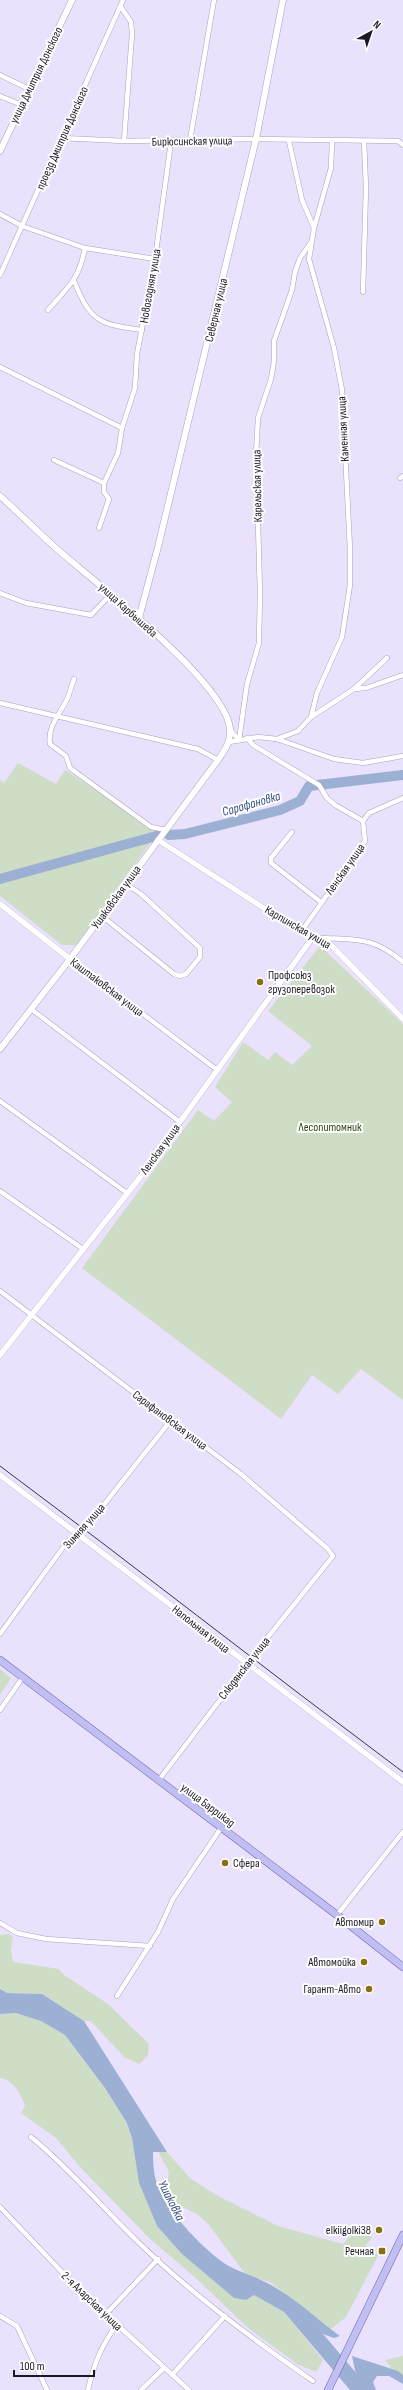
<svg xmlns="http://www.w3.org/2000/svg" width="403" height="2390" viewBox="0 0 403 2390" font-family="'Sofia Sans Condensed',sans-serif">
<rect width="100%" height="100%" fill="#eae1fd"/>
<g fill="#ceddc5">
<path d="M18 763 56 784 65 770 118 804 141 824 158 832 76 945H62L0 896V780L4 783Z"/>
<path d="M320 946 403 1024V1400L361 1369 338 1394 312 1375 281 1419 82 1268 198 1110 214 1121 232 1102 215 1087 243 1042 268 1060 275 1052 292 1065 312 1046 268 1011Z"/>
<path d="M0 1669 11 1678 0 1695Z"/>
<path d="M9 1934 13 1937 11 1950 13 1962 59 1969 64 1975 108 2004 149 2044 148 2055 139 2064 124 2057 91 2021H84L42 1994 7 1993 0 1989V1935Z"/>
<path d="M16 2013 41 2021 65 2035 105 2088 127 2123 132 2138 139 2183 157 2226 182 2254 234 2298 254 2295 284 2312 323 2360 316 2372 297 2364 247 2327 197 2279 149 2238 80 2167 56 2138 21 2113 25 2106C21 2094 13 2080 0 2078V2014Z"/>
<path d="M158 2151 167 2152 190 2178 216 2195 278 2226 343 2244 356 2230 372 2237 365 2247 379 2254 346 2317 331 2329 270 2282 246 2275 209 2225 197 2214 172 2202 166 2190 169 2172Z"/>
<path d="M403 2356V2383L385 2360Z"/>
</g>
<path fill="#9cb0d4" d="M0 1989 7 1993 42 1994 84 2021 167 2152H153C153 2166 154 2179 160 2191 169 2213 206 2252 227 2265 241 2273 257 2277 271 2285 296 2299 317 2319 340 2336L334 2338 320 2333 314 2337 335 2361 356 2375 352 2356 398 2371 403 2375V2384L389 2376H377L373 2382 376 2390H350L284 2312 254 2295 246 2300 234 2298 182 2254 157 2226 139 2183 132 2138 127 2123 105 2088 65 2035 41 2021 16 2013 0 2014Z"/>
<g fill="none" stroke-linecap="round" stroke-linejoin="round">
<g stroke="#9cb0d4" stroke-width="10">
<path d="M169 835 185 834 280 810 300 801 309 786 403 775"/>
<path d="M0 879 160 835"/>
<path d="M308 2324 364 2390"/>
</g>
<g stroke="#aba0c1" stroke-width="5.5">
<g id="minor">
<path d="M121 7 131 22 132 34 124 141 256 139 398 141 403 145"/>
<path d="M0 75 29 89"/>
<path d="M0 96 22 105"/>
<path d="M62 138 124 141"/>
<path d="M190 140 214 0"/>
<path d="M289 141 302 200 314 228"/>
<path d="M0 214 22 226 85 248 155 259"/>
<path d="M0 275 123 0"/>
<path d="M74 281C91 323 100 324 142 330"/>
<path d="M363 292 366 187 364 141"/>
<path d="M48 310C68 287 79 280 85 248"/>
<path d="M0 367 122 428"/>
<path d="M54 460 104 483"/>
<path d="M400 478 403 476"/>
<path d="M99 528 109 499 104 492V483L118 453 122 428 135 388 137 354 155 259 171 142"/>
<path d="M0 593 26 603 91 615 111 594"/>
<path d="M74 679C72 685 70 691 68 697 61 713 47 726 50 744L66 756 70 768 151 827 166 830"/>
<path d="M354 689 366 688 403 675"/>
<path d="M0 703 198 749 218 760"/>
<path d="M311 717 317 693 342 637 350 585V549L342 390 334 348 309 259 314 228 331 168 332 142"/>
<path d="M231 731 239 740 247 684 259 643 260 593 256 454 258 418 271 379 274 361V341L292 290 295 272 300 258 312 241"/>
<path d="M247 738 253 745 319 785 327 798 335 805 363 821"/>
<path d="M277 739 298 731 311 717 354 689 387 658"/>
<path d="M229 742 258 737 277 739 334 759 363 763 403 756"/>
<path d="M292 832 271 858V863L321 902"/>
<path d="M102 916 174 974 180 976 186 974 200 957V948L141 894 126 884"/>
<path d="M301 932 365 841 363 821 369 813 403 798"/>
<path d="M322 938C358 940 374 937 403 962"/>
<path d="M70 959 216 1069"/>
<path d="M31 1009 180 1122"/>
<path d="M0 1101 127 1193"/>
<path d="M0 1191 83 1249"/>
<path d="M0 1291 241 1474 328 1549 333 1556 268 1637 158 1781"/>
<path d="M0 1634 67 1542 87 1526 171 1420"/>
<path d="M0 1710 23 1677"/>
<path d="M337 1915 403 1832"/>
<path d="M0 1923 17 1933 46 1939 150 1946"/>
<path d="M117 1996 158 1932 173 1899 221 1828"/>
<path d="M31 2137C69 2168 100 2205 135 2239 189 2292 251 2338 313 2381"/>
<path d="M0 2207 81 2292 189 2390"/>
<path d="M106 2314 158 2259"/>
<path d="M0 2316 17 2326 47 2390"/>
<path d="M172 2375 225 2316"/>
<path d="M88 2390C94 2363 101 2347 117 2324"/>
<path d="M141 2390 164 2368"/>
</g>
</g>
<g stroke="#aba0c1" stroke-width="6">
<g id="tertiary">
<path d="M158 840 301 932 328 942 403 1019"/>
<path d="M0 904 70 959"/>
<path d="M0 1355 141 1176 313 937"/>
<path d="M0 1475 403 1782"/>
</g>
</g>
<g stroke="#aba0c1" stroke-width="7">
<g id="secondary">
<path d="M0 151 72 0"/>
<path d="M0 496C19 513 38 532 58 550 95 582 226 683 230 729 231 742 225 750 218 760L70 959 0 1049"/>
<path d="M139 618 158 547 256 139 283 0"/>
</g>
</g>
<g stroke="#6c68a7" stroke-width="8">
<g id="primary">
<path d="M0 1660 337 1915 403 1967"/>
<path d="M328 2390 403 2235"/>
</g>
</g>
<use href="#minor" stroke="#fff" stroke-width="4.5"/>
<use href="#tertiary" stroke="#fff" stroke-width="5.5"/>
<use href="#secondary" stroke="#fff" stroke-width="6"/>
<use href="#primary" stroke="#c1bef4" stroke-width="7"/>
<path stroke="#3b3645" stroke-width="1" d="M0 1466C135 1566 267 1671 403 1772"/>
</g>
<g fill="#867010" stroke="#fff" stroke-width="1.5">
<circle cx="260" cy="982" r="4"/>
<circle cx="225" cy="1863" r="4"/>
<circle cx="382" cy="1922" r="4"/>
<circle cx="364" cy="1962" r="4"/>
<circle cx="369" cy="1989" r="4"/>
<circle cx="379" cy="2230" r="4"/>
<rect x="378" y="2247" width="8" height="8" rx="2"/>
</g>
<g text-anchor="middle" stroke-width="4" stroke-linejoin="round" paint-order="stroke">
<g font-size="12" fill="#1d1825" stroke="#fff">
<text transform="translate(36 75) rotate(-64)" y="4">улица Дмитрия Донского</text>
<text transform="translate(62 138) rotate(-66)" y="4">проезд Дмитрия Донского</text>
<text transform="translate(192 141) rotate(-1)" y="4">Бирюсинская улица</text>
<text transform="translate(150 286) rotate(-80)" y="4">Новогодняя улица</text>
<text transform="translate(216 310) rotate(-77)" y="4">Северная улица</text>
<text transform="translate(343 429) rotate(-93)" y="4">Каменная улица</text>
<text transform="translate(257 486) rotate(-91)" y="4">Карельская улица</text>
<text transform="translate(128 610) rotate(42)" y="4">улица Карбышева</text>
<text transform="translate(345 869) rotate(-55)" y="4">Ленская улица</text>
<text transform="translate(116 897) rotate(-54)" y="4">Ушаковская улица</text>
<text transform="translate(298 927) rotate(30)" y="4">Карпинская улица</text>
<text transform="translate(107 987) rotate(37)" y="4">Каштаковская улица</text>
<text transform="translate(160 1149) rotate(-54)" y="4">Ленская улица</text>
<text transform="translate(170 1420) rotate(37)" y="4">Сарафановская улица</text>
<text transform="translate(84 1526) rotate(-48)" y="4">Зимняя улица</text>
<text transform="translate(201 1629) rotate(38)" y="4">Напольная улица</text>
<text transform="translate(244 1668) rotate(-52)" y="4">Слюдянская улица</text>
<text transform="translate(208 1805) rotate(37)" y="4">улица Баррикад</text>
<text transform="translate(92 2301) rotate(44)" y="4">2-я Аларская улица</text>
</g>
<g font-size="12" fill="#1d1825" stroke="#fff" text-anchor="end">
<text x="268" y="979" text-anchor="start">Профсоюз<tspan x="268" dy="14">грузоперевозок</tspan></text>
<text x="233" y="1867" text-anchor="start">Сфера</text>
<text x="374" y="1926">Автомир</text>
<text x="356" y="1966">Автомойка</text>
<text x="361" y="1993">Гарант-Авто</text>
<text x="371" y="2234">elkiigolki38</text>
<text x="374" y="2255">Речная</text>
</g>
<g font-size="12" fill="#2a4712" stroke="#fff">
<text x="330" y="1131">Лесопитомник</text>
</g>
<g font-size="13" font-style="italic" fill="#375383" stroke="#fff">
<text transform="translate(251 803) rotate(-16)" y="5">Сарафановка</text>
<text transform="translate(172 2200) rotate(63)" y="5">Ушаковка</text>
</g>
</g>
<g transform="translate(371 32) rotate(40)" stroke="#ffffff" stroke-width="3" paint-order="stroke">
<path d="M0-3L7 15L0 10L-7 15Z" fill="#1d1825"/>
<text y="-6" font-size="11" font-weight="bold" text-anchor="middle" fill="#1d1825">N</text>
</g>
<path d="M14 2370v6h80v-6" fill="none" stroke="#1d1825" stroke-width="2"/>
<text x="20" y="2370" font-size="12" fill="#1d1825" stroke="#ffffff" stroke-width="3" paint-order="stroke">100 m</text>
</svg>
